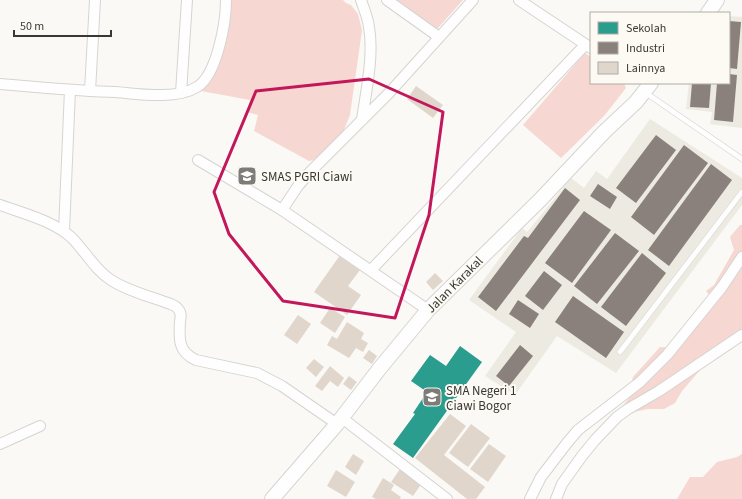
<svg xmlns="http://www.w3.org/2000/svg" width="742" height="499" viewBox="0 0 742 499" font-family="'Source Sans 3',sans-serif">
<rect width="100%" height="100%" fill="#fbf9f5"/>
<g fill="#edeae1">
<path d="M729 16 742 17V128L710 124 712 112 686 109 689 83H729Z"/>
<path d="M650 119 742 178V205L616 373 557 336 515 395 485 376 516 332 469 300 522 228 527 232 571 178 584 188 596 171 607 179Z"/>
</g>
<g fill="#f7d7d1">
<path d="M231 0H343L346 3 351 5 358 14 362 30 350 115 341 137 318 159 309 161 254 131 258 115 247 112 250 100 201 91C216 63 228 32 231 0Z"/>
<path d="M387 0H463L438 28H429Z"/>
<path d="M585 53 591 57V83H624L626 88 604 116 561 158 523 125Z"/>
<path d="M740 225H742V331L721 354 701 369 682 391 675 403 664 409H648L619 415 621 408 634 392 631 384 633 377 660 347 671 348 711 297 706 291 714 285 734 250 730 237Z"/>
<path d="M742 454V499H677L690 477H703L717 462 737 457Z"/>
</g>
<path fill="#2a9d8f" d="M460 346 482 362 413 458 393 444 415 414 413 413 427 392 411 381 430 355 446 366Z"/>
<g fill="#8a817c">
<path d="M729 21 741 22 737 69 729 68Z"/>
<path d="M729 74 737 75 733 122 714 120 717 83H729Z"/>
<path d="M692 83H711L709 108 690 107Z"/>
<path d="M656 135 676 150 636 203 616 188Z"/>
<path d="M684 145 708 163 654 235 631 217Z"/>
<path d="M711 164 732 180 669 266 648 250Z"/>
<path d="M598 184 617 197 610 209 590 196Z"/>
<path d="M565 188 580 200 496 311 478 297 524 236 528 238Z"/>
<path d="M584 211 611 230 572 283 545 263Z"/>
<path d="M615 233 639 251 597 304 574 286Z"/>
<path d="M642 253 666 273 626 326 601 307Z"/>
<path d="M544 271 562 285 543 310 525 296Z"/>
<path d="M573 296 624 332 606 358 555 322Z"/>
<path d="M518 300 539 314 530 328 509 314Z"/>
<path d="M520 345 533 356 509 386 496 376Z"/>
</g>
<g fill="#e0d6cc">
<path d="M416 86 443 105 433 118 407 99Z"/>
<path d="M343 251 363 266 348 286 361 295 347 315 314 292Z"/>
<path d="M435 273 443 281 433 290 426 282Z"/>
<path d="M330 308 345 317 335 333 320 323Z"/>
<path d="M298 315 311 324 297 344 284 335Z"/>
<path d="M347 322 364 333 361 339 368 343 363 352 356 348 349 358 327 345 332 336 337 339Z"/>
<path d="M369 350 377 356 372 364 363 358Z"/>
<path d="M314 359 324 367 316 377 306 368Z"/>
<path d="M330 366 344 378 338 387 330 381 322 391 315 386Z"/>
<path d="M349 376 357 382 351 390 343 384Z"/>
<path d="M450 414 466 426 444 455 485 487 476 499H467L415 458Z"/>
<path d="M471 424 490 438 468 467 449 453Z"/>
<path d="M489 444 506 456 488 482 470 469Z"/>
<path d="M353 454 364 461 356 475 345 467Z"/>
<path d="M400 469 422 483 413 496 391 482Z"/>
<path d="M336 470 355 482 346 497 327 486Z"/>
<path d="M383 478 394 485 391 490 401 497 400 499H376L372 497Z"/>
</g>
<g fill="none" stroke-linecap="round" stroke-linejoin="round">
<g stroke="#d5d4d1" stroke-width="6">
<g id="service">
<path d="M646 93 742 159"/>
<path d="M620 352 742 192"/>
</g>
</g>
<g stroke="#d5d4d1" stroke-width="12">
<g id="minor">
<path d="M361 0C364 9 368 18 369 27 374 56 366 91 362 120"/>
<path d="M387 0 439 37"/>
<path d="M519 0 591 48"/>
<path d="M0 84C39 87 77 91 116 92 139 94 176 100 197 87 217 75 226 22 226 0"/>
<path d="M90 91 95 0"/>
<path d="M181 93 187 0"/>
<path d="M198 160 282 210"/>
<path d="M0 205C22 213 54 221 72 238 85 251 95 270 111 280 129 292 153 297 173 305 175 306 177 307 178 309 181 312 181 317 180 321 179 339 178 352 196 360L257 373 282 386 337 424"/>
<path d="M64 231 70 90"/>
<path d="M371 270 585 45"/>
<path d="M428 310 282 210 298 186 309 173 389 93 473 0"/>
<path d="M342 418 447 499"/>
<path d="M0 444 40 426"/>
<path d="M530 499 541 477 567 443 578 430 640 382 667 355 722 287 742 257"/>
<path d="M556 499 562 484 582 456 595 440 617 417 628 409 659 391 742 335"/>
</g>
</g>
<g stroke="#d5d4d1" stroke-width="16">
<g id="secondary">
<path d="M708 13 717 0"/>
<path d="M272 499 337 424 380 368 428 310 540 200 604 132 636 102 651 83"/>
</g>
</g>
<use href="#service" stroke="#fefefe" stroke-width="5"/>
<use href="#minor" stroke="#fefefe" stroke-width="10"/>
<use href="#secondary" stroke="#fefefe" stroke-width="14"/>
</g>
<path fill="none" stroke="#c2185b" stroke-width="3" stroke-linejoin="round" d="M369 79 443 112 429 215 395 318 283 301 229 234 214 192 256 91Z"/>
<defs>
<g id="school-square" transform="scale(1)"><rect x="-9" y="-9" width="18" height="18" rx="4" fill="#7d7c78" stroke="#fdfaf3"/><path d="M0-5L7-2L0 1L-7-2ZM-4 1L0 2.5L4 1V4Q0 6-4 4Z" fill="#fff"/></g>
</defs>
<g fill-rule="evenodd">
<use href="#school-square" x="247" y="176"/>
<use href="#school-square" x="432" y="397"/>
</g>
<g text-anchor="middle" stroke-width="4" stroke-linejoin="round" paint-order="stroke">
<g font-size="13" fill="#393835" stroke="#fdfaf3" text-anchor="start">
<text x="261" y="181">SMAS PGRI Ciawi</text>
<text x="446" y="395">SMA Negeri 1<tspan x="446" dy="15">Ciawi Bogor</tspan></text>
</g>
<g font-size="13" fill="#393835" stroke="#fdfaf3">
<text transform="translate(454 284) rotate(-45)" y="5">Jalan Karakal</text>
</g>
</g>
<rect x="590" y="12" width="140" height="72" fill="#fdfaf3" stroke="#afaca7"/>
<rect x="598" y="22" width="20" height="12" fill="#2a9d8f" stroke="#afaca7"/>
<text x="626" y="32" font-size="12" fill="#393835">Sekolah</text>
<rect x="598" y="42" width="20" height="12" fill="#8a817c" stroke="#afaca7"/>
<text x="626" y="52" font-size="12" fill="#393835">Industri</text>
<rect x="598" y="62" width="20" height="12" fill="#e0d6cc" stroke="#afaca7"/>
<text x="626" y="72" font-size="12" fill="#393835">Lainnya</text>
<path d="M14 30v6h97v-6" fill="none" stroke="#393835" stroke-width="2"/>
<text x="20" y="30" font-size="12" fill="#393835" stroke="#fdfaf3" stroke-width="3" paint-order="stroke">50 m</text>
</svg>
